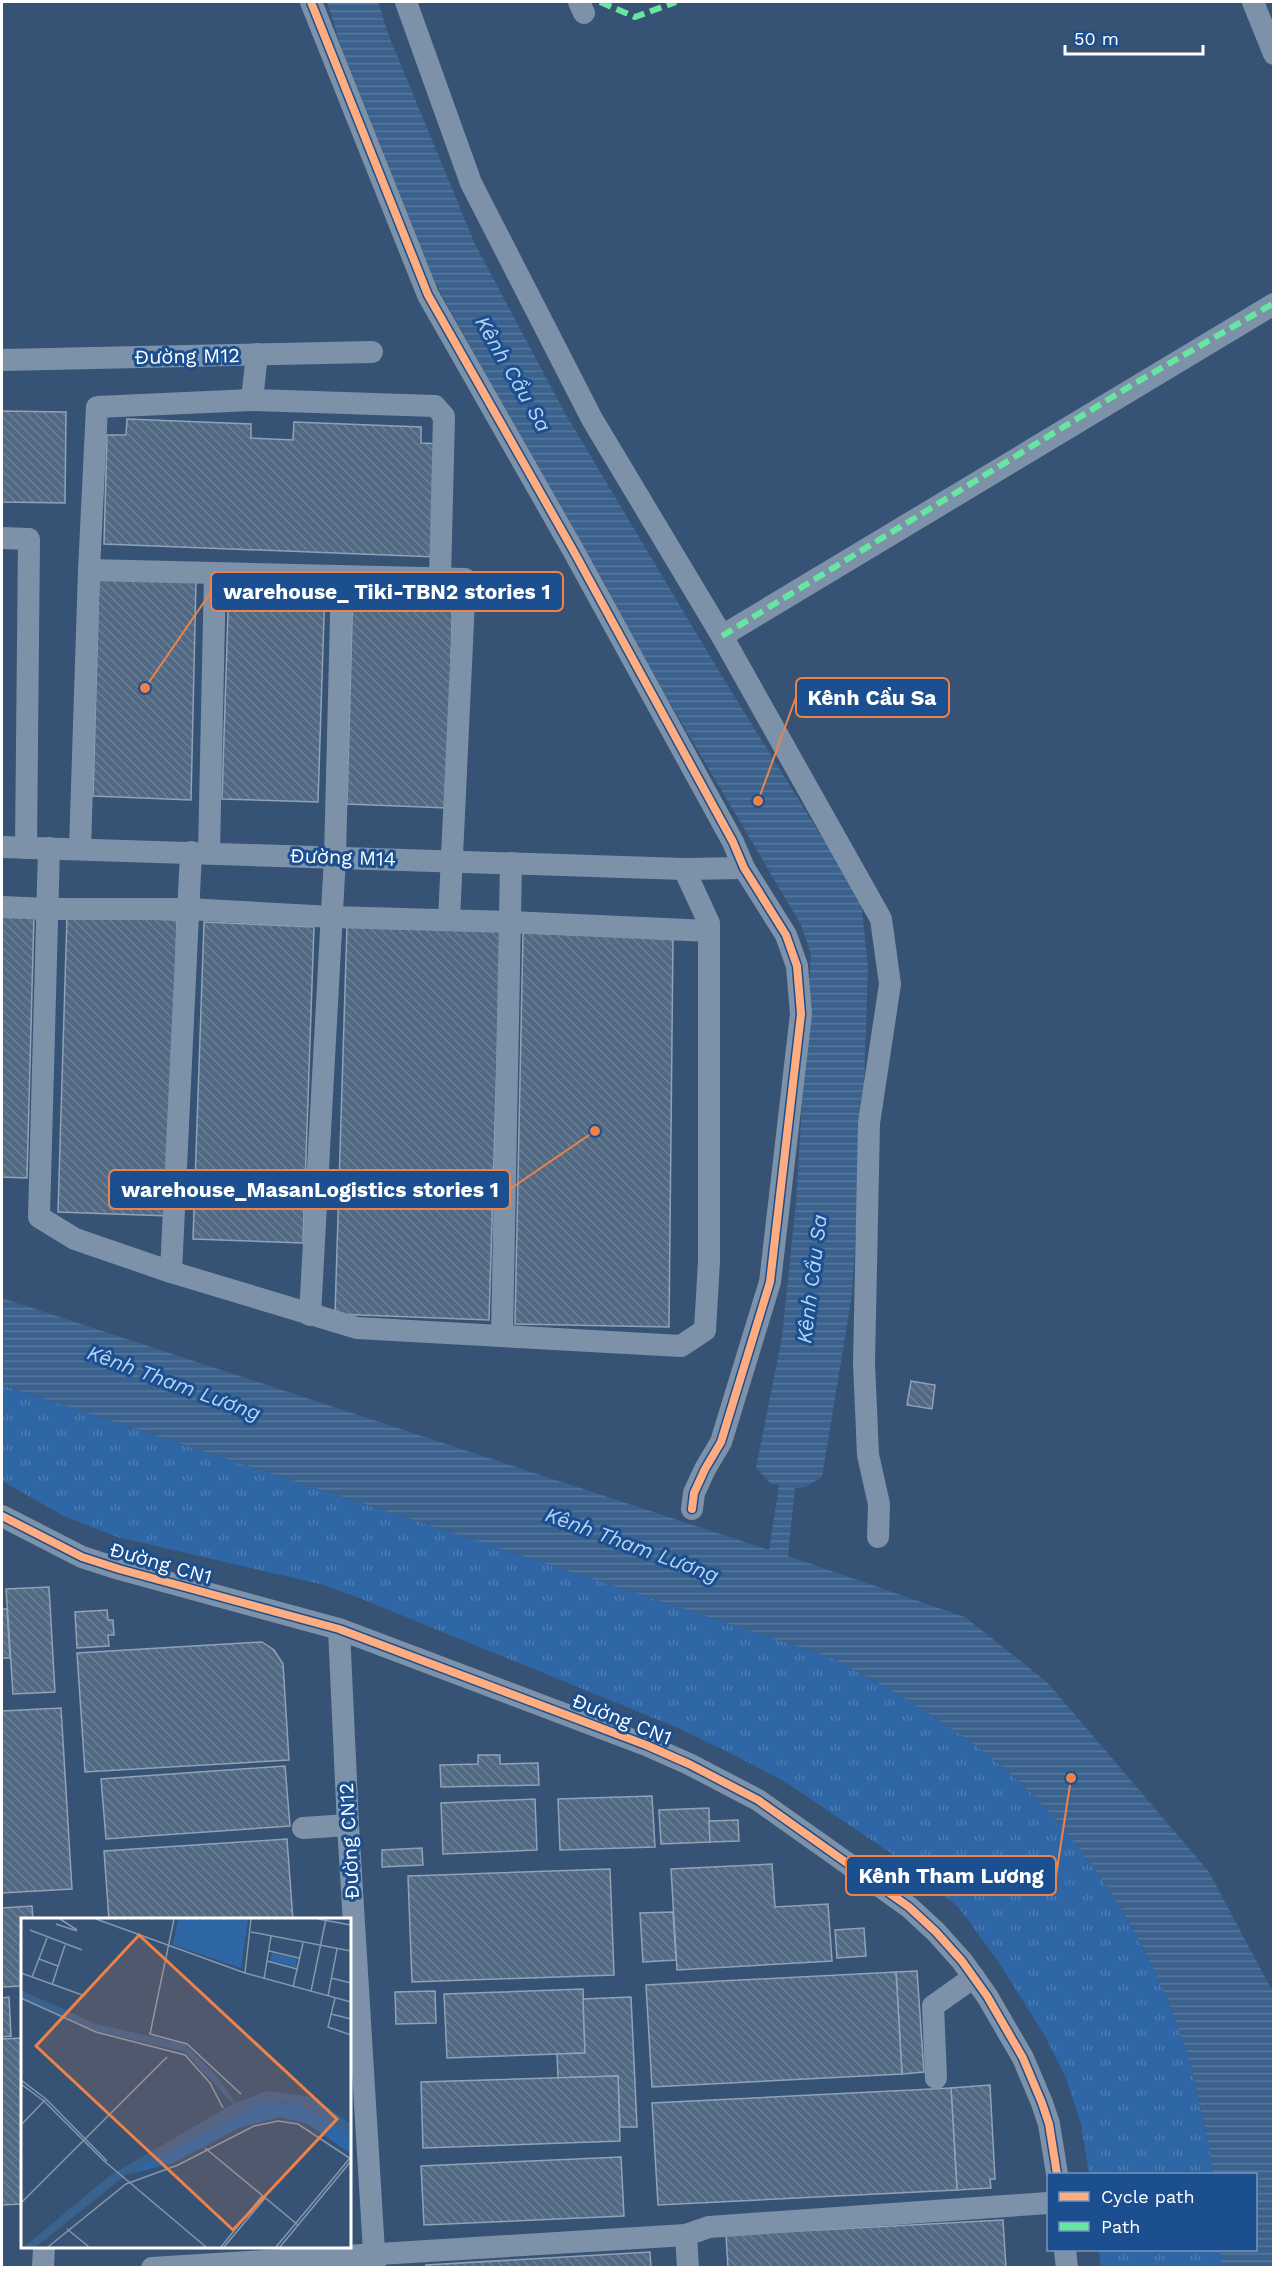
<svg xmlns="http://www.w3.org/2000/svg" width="1275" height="2269" viewBox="0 0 1275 2269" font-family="'Work Sans',sans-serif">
<defs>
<pattern id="grass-tufts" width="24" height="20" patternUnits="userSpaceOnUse" patternTransform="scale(1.5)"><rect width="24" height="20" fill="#2f66a5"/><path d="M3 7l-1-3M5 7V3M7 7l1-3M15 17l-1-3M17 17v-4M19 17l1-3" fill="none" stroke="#4e7db2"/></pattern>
<pattern id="water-rules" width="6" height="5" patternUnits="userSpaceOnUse" patternTransform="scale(1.5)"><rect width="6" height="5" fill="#3b618d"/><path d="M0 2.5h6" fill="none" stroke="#58799e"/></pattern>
<pattern id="building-back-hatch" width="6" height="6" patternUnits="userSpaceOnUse" patternTransform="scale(1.5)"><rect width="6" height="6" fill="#526984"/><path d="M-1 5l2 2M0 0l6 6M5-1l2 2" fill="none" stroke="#6c8096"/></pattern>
</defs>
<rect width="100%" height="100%" fill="#365274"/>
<g fill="url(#grass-tufts)">
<path d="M2 1385 830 1657C892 1690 953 1724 1006 1770 1091 1845 1156 1951 1189 2059 1194 2075 1197 2091 1200 2108 1205 2130 1211 2152 1213 2174H1089L1081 2124 1066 2078 1045 2036 998 1961 959 1908 917 1871 787 1783 736 1756 678 1728 357 1597 320 1584 117 1537 64 1516 2 1481Z"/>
<path d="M1099 2250H1220L1222 2267H1101Z"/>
</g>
<path fill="url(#water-rules)" d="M327 2H378L389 36 475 244 565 413 723 678 861 900 868 966 864 1091 852 1295 822 1477 805 1487 795 1488 788 1556 965 1617 1047 1682 1209 1872 1273 1992V2267H1222L1220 2250H1256V2174H1213C1211 2152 1205 2130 1200 2108 1197 2091 1194 2075 1189 2059 1156 1951 1091 1845 1006 1770 953 1724 892 1690 830 1657L2 1385V1298L769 1550 779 1485 771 1484 756 1468 782 1337 796 1202 811 954 801 925 644 659 434 281 355 91Z"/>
<g fill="url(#building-back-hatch)" stroke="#92a2b6" stroke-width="1.5">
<path d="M2 411 66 412 65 503 2 502Z"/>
<path d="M127 419 251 424V438L293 440 294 422 421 427V443L440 444 436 557 104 544 107 435H126Z"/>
<path d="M99 577 196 581 191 800 93 796Z"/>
<path d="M229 581 325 585 318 802 222 799Z"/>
<path d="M353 583 453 586 447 808 347 804Z"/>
<path d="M2 914 34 915 27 1178 2 1177Z"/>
<path d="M67 916 177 920 169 1216 58 1212Z"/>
<path d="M204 922 314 927 303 1243 193 1239Z"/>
<path d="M347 925 501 931 489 1320 335 1314Z"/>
<path d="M523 933 673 938 669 1327 515 1324Z"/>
<path d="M911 1381 935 1385 932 1409 907 1405Z"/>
<path d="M49 1587 55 1692 13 1694 6 1589Z"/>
<path d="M2 1609H7L10 1658H2Z"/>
<path d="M107 1610 108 1620H113L114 1635H108L109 1646 77 1648 75 1612Z"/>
<path d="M262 1642 274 1650 283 1664 289 1760 85 1772 77 1653Z"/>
<path d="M61 1708 72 1889 2 1893V1711Z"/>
<path d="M478 1755H500V1764L538 1763 539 1785 441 1787 440 1765 478 1764Z"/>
<path d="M285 1766 290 1826 106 1839 101 1779Z"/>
<path d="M652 1796 655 1847 560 1850 558 1799Z"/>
<path d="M535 1799 537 1850 443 1854 441 1803Z"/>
<path d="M709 1808 710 1842 661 1844 659 1810Z"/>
<path d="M738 1820 739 1841 710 1842 709 1821Z"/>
<path d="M287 1839 293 1920H109L104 1851Z"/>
<path d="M422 1848 423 1865 382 1867V1850Z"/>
<path d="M772 1864 775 1907 828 1904 832 1961 677 1970 671 1869Z"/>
<path d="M610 1869 614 1975 412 1982 408 1876Z"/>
<path d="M32 1906 33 1920H22V1986L2 1987V1908Z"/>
<path d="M673 1912 676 1960 643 1962 640 1913Z"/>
<path d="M864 1928 866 1956 837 1958 835 1930Z"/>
<path d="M917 1971 924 2072 902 2074 896 1972Z"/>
<path d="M896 1972 902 2074 652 2087 646 1985Z"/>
<path d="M583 1989 585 2053 447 2058 444 1994Z"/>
<path d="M435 1991 436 2023 396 2024 395 1992Z"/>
<path d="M9 1997 11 2036 2 2037V1998Z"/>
<path d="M631 1997 637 2127H620L618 2076 558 2078 557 2054 585 2053 583 1999Z"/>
<path d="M22 2038V2204L2 2205V2039Z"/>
<path d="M618 2076 620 2141 423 2148 421 2082Z"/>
<path d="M990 2085 995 2179H990L991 2188 957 2190 951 2088Z"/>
<path d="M951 2088 957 2190 658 2205 652 2103Z"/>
<path d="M621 2157 624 2216 424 2225 421 2166Z"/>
<path d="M1003 2220 1006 2268H728L726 2235Z"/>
<path d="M650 2252 651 2268H426V2265Z"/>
</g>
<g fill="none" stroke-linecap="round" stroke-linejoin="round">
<g stroke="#7d92a8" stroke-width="22">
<path d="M311 2 428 295 573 550 733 842 744 868 786 935 797 966 801 1014 770 1282 721 1442 705 1469 694 1493 692 1509"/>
<path d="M406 2 471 183 592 419 722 636 881 919 890 984 869 1123 864 1363 868 1455 879 1504 878 1537"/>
<path d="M579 2 584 13"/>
<path d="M1253 2 1274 54"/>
<path d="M257 354 252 400 435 406 444 416 440 579"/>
<path d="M2 360 372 352"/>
<path d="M2 538 29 539 26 848"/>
<path d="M89 570 465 579 449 920"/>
<path d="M722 636 1274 304"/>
<path d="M2 847 684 869 744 868"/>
<path d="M49 848 39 1217 75 1239 171 1272 357 1328 681 1346 705 1330 709 1261V923L684 869"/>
<path d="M80 848 89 570 97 407 252 400"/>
<path d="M209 853 215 573"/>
<path d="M2 907 48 909H188L332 917 510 922 709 931"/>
<path d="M171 1272 191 852"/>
<path d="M310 1315 335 857 342 576"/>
<path d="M502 1335 511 863"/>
<path d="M2 1516 82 1557 119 1569 339 1629 646 1745 689 1764 758 1800 909 1907 936 1932 962 1961 987 1996 1023 2058 1042 2103 1049 2124 1057 2174"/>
<path d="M339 1629 348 1825 375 2268"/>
<path d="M303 1828 348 1825"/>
<path d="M936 2078 933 2006 974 1977"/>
<path d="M686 2235 709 2227 1048 2203"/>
<path d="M1065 2250 1067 2268"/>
<path d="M43 2268 44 2246"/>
<path d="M152 2268 686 2235 688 2268"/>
</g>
<g stroke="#66e7a1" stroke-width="6" stroke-dasharray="12 6" stroke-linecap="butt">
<path d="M600 2 635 17 676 2"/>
<path d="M722 636 1132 385 1274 303"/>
</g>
<g stroke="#1b4f8f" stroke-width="11">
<g id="cycleway">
<path d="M311 2 428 295 573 550 733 842 744 868 786 935 797 966 801 1014 770 1282 721 1442 705 1469 694 1493 692 1509"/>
<path d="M2 1516 82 1557 119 1569 339 1629 646 1745 689 1764 758 1800 909 1907 936 1932 962 1961 987 1996 1023 2058 1042 2103 1049 2124 1057 2174"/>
</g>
</g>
<use href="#cycleway" stroke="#ffac80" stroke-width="8"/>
</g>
<g text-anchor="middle" stroke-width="6" stroke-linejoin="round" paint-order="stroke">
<g font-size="20" fill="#fff" stroke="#1b4f8f">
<text transform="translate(187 356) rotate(-1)" y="7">Đường M12</text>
<text transform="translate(343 857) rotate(2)" y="7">Đường M14</text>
<text transform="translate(161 1563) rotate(16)" y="7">Đường CN1</text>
<text transform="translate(622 1719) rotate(22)" y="7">Đường CN1</text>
<text transform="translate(349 1841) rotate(-93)" y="7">Đường CN12</text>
</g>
<g font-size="21" font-style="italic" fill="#b5d3f5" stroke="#1b4f8f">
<text transform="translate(513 374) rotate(60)" y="7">Kênh Cầu Sa</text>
<text transform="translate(812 1279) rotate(-83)" y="7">Kênh Cầu Sa</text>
<text transform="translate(174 1383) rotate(20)" y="7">Kênh Tham Lương</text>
<text transform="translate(632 1545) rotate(20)" y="7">Kênh Tham Lương</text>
</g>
</g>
<g transform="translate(21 1918)">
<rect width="330" height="330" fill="#365274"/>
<path d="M246 184 277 186 301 197 330 219V236L287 206 259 199 220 209 152 245 105 257 227 190Z" fill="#2f66a5"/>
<path d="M157 1H227L220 50 152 27ZM251 35 276 41 275 49 249 43Z" fill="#2f66a5"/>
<path d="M0 72 75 106 163 126 197 159 214 185 246 173 292 179 330 206V219L282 188 262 184 235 187 105 257 15 329H3L88 258 212 186 164 134 75 113 0 79Z" fill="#3b618d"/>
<path fill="none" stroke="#8697ac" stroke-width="1.5" d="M39 1 56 12M75 1 224 55 330 84M153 1 129 116 166 126 220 176M297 1 330 7M35 6 56 13M9 12 61 32M230 14 330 33M248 33 278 40M18 41 37 48M246 43 276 51M0 55 64 78M224 55 230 1M11 59 26 20M310 60 330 65M243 61 250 18M31 67 44 27M272 69 282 25M290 73 305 1M307 78 316 31M0 80 75 114 164 137 189 165 202 190M314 80 307 109 330 117M310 96 330 101M0 162 25 181 86 243M0 166 23 183 82 242 185 329M0 207 24 182M184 230 277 307M0 285 146 139M46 311 68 329M27 329 105 266 157 247 233 208 257 203 277 206 330 241M200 329 241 278M203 329 244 280M255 329 329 240M259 329 330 243"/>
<path fill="#ee8249" fill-opacity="0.15" stroke="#ee8249" stroke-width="3" d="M118 17 316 201 212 312 15 128Z"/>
<rect width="330" height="330" fill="none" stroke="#fff" stroke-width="3"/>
</g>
<path fill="none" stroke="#ee8249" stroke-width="2" d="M145 688L211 592M758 801L796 697M595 1131L510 1189M1071 1778L1056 1876"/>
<g fill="#ee8249" stroke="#1b4f8f" stroke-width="2">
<circle cx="145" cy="688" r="6"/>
<circle cx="758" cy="801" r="6"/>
<circle cx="595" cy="1131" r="6"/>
<circle cx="1071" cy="1778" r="6"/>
</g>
<g fill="#1b4f8f" stroke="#ee8249" stroke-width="2">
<rect x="211" y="572" width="352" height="39" rx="6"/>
<rect x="796" y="678" width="153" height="39" rx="6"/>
<rect x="109" y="1170" width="401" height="39" rx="6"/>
<rect x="846" y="1856" width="210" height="39" rx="6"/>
</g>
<g font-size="21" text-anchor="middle" font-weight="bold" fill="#fff">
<text x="387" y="599">warehouse_ Tiki-TBN2 stories 1</text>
<text x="872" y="705">Kênh Cầu Sa</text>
<text x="310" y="1197">warehouse_MasanLogistics stories 1</text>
<text x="951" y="1883">Kênh Tham Lương</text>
</g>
<rect width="1275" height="2269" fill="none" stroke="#ffffff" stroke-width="6"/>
<rect x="1047" y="2173" width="210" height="78" fill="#1b4f8f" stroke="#7695bc" stroke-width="1.5"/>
<rect x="1059" y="2192" width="30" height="9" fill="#ffac80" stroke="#7695bc" stroke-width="1.5"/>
<text x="1101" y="2203" font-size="18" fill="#ffffff">Cycle path</text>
<rect x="1059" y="2222" width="30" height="9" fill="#66e7a1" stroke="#7695bc" stroke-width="1.5"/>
<text x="1101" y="2233" font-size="18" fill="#ffffff">Path</text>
<path d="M1065 45v9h138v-9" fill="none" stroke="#ffffff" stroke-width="3"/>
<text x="1074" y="45" font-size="18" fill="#ffffff" stroke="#1b4f8f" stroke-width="4.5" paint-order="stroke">50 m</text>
</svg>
